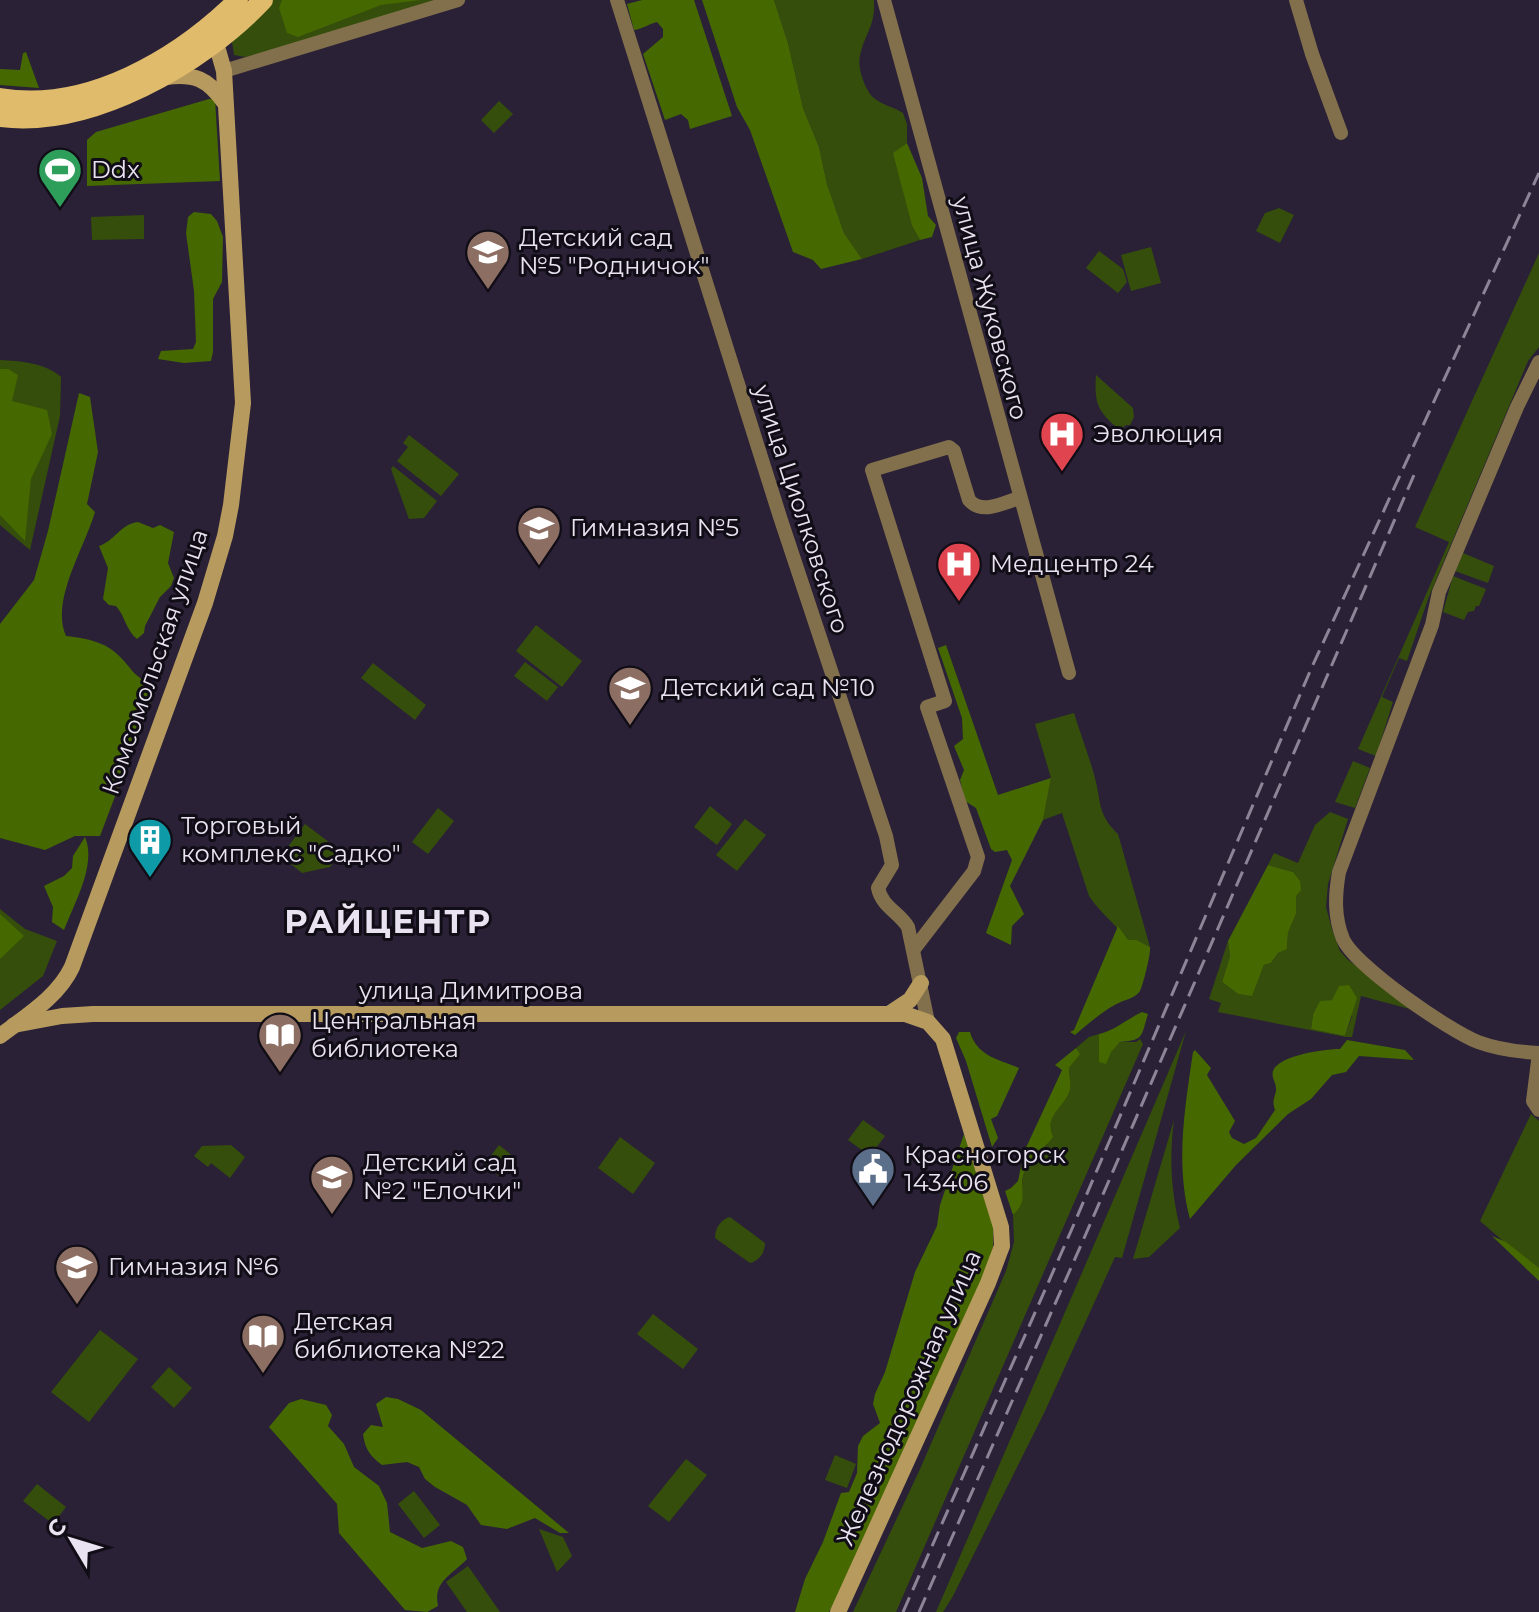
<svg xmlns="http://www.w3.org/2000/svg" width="1539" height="1612" viewBox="0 0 1539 1612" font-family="Montserrat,sans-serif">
<rect width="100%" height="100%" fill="#2a2136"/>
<g fill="#354e0b" fill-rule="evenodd">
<path d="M273 0H435L267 53 245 57 234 55 232 42Z"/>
<path d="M774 0H874C876 25 864 35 860 56 857 67 865 91 874 98 882 105 894 107 903 113L907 124V143L894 153 912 226 920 240 862 259 844 233 827 184 819 147 803 108 788 43Z"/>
<path d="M499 101 513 114 494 133 481 120Z"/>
<path d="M1279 208 1294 215 1280 243 1256 231 1265 213Z"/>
<path d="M144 215V239L92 240 91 217Z"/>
<path d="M1151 247 1161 283 1131 291 1121 255Z"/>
<path d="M1099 251 1123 269 1127 282 1118 293 1086 268Z"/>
<path d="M1539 253V347L1528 361 1428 599 1407 661 1399 658 1382 697 1393 702 1376 756 1358 749 1449 542 1415 527Z"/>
<path d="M0 360C21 361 45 363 61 377L60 416 30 550 0 525Z"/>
<path d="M1096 375 1133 408 1134 417 1130 425H1126L1120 430C1098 412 1094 404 1096 375Z"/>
<path d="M409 435 459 474 441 496 397 461 408 447 403 443Z"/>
<path d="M393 466 437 501 424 518 409 519 391 469Z"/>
<path d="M1463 553 1494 566 1488 583 1455 571Z"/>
<path d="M1453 576 1486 589 1479 606H1476L1474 611 1468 612 1464 620 1443 612Z"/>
<path d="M536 625 582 661 562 687 516 651Z"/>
<path d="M525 662 558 687 547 701 514 676Z"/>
<path d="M373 663 426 705 415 720 361 678Z"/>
<path d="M1074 713C1081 736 1090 758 1096 782 1101 805 1099 816 1118 834L1150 947 1137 940 1128 941C1116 924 1100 913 1089 896L1062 813 1043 820 1051 778 1035 724Z"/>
<path d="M1353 761 1370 768 1355 808 1335 802Z"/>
<path d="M710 806 732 824 717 845 694 827Z"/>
<path d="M438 808 454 821 428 854 412 842Z"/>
<path d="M1330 812 1348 819 1328 884 1326 907 1332 929 1340 951 1348 960 1421 1012 1361 996 1352 1037H1346L1218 1012 1221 1003 1209 999 1228 941 1230 956 1222 982 1238 994 1252 995 1264 965 1271 963 1278 953 1287 948 1288 933 1296 914 1293 872 1268 865 1274 853 1298 863 1315 825ZM1332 1000 1352 1016 1345 1036 1311 1029 1313 1014 1320 1002Z"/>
<path d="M745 819 766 835 737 871 716 855Z"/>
<path d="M305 824 342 852 330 867 302 873 281 856Z"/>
<path d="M0 909 25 929 57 941 43 976 0 1010Z"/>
<path d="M1186 1031 1122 1258 1115 1257 1045 1411 953 1596 943 1612H936Z"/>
<path d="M1099 1034V1061L1120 1042H1136L1140 1039 1143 1044 896 1612H853L920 1469 1006 1271 1014 1242 1013 1215C1026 1202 1020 1193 1023 1177 1026 1162 1036 1154 1047 1145L1051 1119 1070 1087 1069 1068 1079 1054 1076 1048 1089 1037Z"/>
<path d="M1531 1114 1539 1121V1272L1480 1221Z"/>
<path d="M863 1120 885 1136 870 1156 848 1140Z"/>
<path d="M1174 1120C1169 1157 1171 1192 1180 1228L1149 1257 1133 1259Z"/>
<path d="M620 1137 655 1163 633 1194 598 1168Z"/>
<path d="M231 1145 245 1157 230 1178 211 1163 208 1167 194 1156 202 1146Z"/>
<path d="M499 1145 514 1157 499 1176 484 1165Z"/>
<path d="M730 1217 765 1243C765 1253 759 1261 750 1263L715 1238C715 1228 721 1219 730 1217Z"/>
<path d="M653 1314 698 1349 683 1369 637 1334Z"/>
<path d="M100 1330 138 1359 89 1422 51 1392Z"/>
<path d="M169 1367 192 1388 174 1408 151 1387Z"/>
<path d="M835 1455 856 1464 847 1488 825 1480Z"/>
<path d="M686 1459 707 1475 669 1522 648 1506Z"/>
<path d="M37 1484 66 1507 53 1524 23 1501Z"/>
<path d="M414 1491 440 1525 424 1538 398 1504Z"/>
<path d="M539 1529 563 1537 572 1556 557 1572Z"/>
<path d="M468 1566 500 1612H467L446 1582Z"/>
</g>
<g fill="#456800">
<path d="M282 0H421L381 5 298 37 287 33 279 8Z"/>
<path d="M642 0H694L732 116 690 129 688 120 681 114 665 120 643 54 663 37V29L657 22C648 24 643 29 634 30L627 4Z"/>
<path d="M702 0H774L788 43 803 108 819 147 827 184 844 233 862 259 821 269 813 260 793 252 750 130 737 107Z"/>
<path d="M26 52 39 88 0 85V69L20 70 23 53Z"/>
<path d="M209 99H215L220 181 87 186V140L96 132Z"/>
<path d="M907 143 922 178 928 216 936 225 932 237 920 240 912 226 893 153Z"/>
<path d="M194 212 211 214 217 221 223 237 222 282 213 299V352L211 361 184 363 158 359 161 351 193 349 196 342 194 291 186 233 188 217Z"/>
<path d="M0 369H8L18 375 12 401 47 410 52 434 31 479 25 541 0 515Z"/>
<path d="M79 393 90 397 98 452 87 504 95 512C85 547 50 601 66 636 83 638 103 641 116 653 134 669 131 677 157 686L100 836H75L45 850 0 838V624L34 580 48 531Z"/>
<path d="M138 522 153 528 160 525 174 532 168 563 174 578 171 586 160 597 145 626 144 633 137 639C126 630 125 616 116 606L109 605 103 599 108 568 99 546C115 541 120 524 138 522Z"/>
<path d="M946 645 998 795 1051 778 1043 820 1010 886 1024 914 1012 926 1011 945 986 933 1012 860 1007 850 995 852 991 849 976 808 965 801 960 780 964 770 954 746 963 739 962 718 938 648Z"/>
<path d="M85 837C97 864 74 904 64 930L52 922 53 907 44 886 64 876 72 868 73 856Z"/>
<path d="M1268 865 1293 872 1300 881 1301 890 1296 896V914L1288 933 1287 949 1278 953 1271 963 1264 965 1252 996 1238 994 1222 982 1230 956 1228 941Z"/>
<path d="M0 914 24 936 0 959Z"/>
<path d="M1118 926 1128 940H1137L1150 947C1151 954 1143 985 1140 991 1136 997 1129 999 1123 1001 1106 1008 1089 1023 1075 1035L1070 1032 1074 1030Z"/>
<path d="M1349 985 1357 998 1345 1036 1311 1029 1313 1014 1320 1001 1332 1000 1339 986Z"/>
<path d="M1142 1012 1148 1014C1141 1036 1145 1040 1120 1042L1111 1052 1106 1064 1099 1062V1034C1114 1031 1127 1019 1142 1012Z"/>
<path d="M959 1032H970C977 1056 998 1059 1019 1068L997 1116 991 1119 998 1138 992 1147 966 1061 956 1038Z"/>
<path d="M1347 1040 1405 1050 1414 1060 1359 1056 1346 1072 1332 1075 1311 1099 1288 1114 1236 1165 1190 1219C1175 1163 1185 1107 1193 1052L1195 1050 1211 1068 1207 1075 1235 1121 1229 1132 1232 1138 1244 1144 1256 1138 1275 1110C1272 1101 1274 1099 1276 1091 1277 1083 1271 1079 1273 1071 1279 1055 1325 1049 1340 1049Z"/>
<path d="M1076 1048 1080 1054 1069 1068C1069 1075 1071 1083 1070 1089 1065 1108 1043 1115 1053 1137 1044 1150 1030 1157 1024 1173 1018 1190 1030 1199 1013 1215L1005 1191 1011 1188 1018 1181 1024 1152 1062 1070 1055 1065Z"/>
<path d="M964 1134 993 1226V1247L988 1265 840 1593 829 1612H795L805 1579 823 1542 841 1493 849 1492 857 1473 858 1446 863 1436 880 1423 873 1404 875 1394 885 1372 915 1272 937 1226 940 1205Z"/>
<path d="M1492 1236 1506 1242 1539 1268V1281Z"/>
<path d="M386 1397 398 1399 421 1410 569 1533H560L535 1518 507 1529 481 1525 467 1505 435 1487 425 1479 419 1467 407 1462 382 1465C370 1456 365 1449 363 1434L371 1425 383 1427 376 1404Z"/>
<path d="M301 1399 326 1405 332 1415 328 1426 344 1444 354 1467 379 1486 387 1503 390 1532 422 1548 451 1541 463 1547 467 1559C451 1576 433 1581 438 1606L427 1612 405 1610 339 1533 337 1504 269 1427 289 1403Z"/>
</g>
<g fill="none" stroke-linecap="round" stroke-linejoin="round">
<g stroke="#82704c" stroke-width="14">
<path d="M617 0 780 517 886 836 892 865 878 888C882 907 899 912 908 927L928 1022"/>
<path d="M884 0 1069 673"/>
<path d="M1296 0 1312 54 1341 133"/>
<path d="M224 71 458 0"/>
<path d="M1539 362 1517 407 1448 571 1439 592 1432 625 1339 872C1335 895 1334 917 1343 939 1355 966 1449 1031 1478 1042 1497 1049 1519 1052 1539 1053L1533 1101 1539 1110"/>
<path d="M914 949 974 871 978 857 927 707 945 701 872 470 949 447 954 451 969 500C982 515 1003 503 1019 498"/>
</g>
<g stroke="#b69a5e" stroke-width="16">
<path d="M166 77C194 73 208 79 224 102"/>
<path d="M889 1014 910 1000 921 983"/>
<path d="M14 1025 62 1016 93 1014H905L928 1022 943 1039 1001 1227 1002 1246 988 1283 838 1612"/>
<path d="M0 1036C26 1016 58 997 72 967L205 603 225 536 231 505 243 403 224 71 218 50 207 34"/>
</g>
<g stroke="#dfbb6b" stroke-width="20">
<path d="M0 98C87 113 178 59 238 0"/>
<path d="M0 117C90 129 203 64 263 0"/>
</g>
<g stroke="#8d8597" stroke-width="3" stroke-dasharray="16 8" stroke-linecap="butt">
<path d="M903 1612 1071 1231 1311 669 1539 173"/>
<path d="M919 1612 1085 1236 1417 468"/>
</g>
</g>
<defs>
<g id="stadium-pin" transform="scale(2.3)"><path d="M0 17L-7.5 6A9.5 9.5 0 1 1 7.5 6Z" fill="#2e9e5b" stroke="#110d16"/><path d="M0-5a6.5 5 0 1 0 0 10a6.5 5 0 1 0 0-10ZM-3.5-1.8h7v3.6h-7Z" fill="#fff"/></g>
<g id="school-pin" transform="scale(2.3)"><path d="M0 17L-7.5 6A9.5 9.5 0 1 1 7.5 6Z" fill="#8d6e63" stroke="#110d16"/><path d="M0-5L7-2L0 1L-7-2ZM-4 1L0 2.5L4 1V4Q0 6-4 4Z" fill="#fff"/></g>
<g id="hospital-pin" transform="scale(2.3)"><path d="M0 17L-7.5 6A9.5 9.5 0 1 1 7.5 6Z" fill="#e0444e" stroke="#110d16"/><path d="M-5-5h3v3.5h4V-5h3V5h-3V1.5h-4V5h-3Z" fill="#fff"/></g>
<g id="building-pin" transform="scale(2.3)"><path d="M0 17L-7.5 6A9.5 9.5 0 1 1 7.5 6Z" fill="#0f9aa8" stroke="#110d16"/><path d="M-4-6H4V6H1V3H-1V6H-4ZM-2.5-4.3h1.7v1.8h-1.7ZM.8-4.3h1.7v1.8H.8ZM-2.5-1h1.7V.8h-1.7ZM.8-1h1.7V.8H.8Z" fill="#fff"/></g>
<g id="library-pin" transform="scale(2.3)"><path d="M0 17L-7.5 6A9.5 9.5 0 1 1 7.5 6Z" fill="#8d6e63" stroke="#110d16"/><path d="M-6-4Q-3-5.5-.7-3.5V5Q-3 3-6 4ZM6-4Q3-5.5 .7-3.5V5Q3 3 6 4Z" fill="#fff"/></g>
<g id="civic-pin" transform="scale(2.3)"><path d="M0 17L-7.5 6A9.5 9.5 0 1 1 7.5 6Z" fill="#5c6f8a" stroke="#110d16"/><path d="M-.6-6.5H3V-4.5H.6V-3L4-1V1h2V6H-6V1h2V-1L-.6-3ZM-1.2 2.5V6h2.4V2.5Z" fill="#fff"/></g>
</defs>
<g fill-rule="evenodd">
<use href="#stadium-pin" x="60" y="170"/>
<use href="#school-pin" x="488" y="252"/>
<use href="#hospital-pin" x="1062" y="434"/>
<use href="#school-pin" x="539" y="528"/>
<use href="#hospital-pin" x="959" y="564"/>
<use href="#school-pin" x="630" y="688"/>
<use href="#building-pin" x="150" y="840"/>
<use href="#library-pin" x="280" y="1035"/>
<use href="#civic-pin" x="873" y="1169"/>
<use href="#school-pin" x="332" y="1177"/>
<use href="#school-pin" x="77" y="1267"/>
<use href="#library-pin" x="263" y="1336"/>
</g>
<g text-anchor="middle" stroke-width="6" stroke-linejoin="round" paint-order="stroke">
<g font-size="24" fill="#e9e3f1" stroke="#110d16" text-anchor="start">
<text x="91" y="178">Ddx</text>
<text x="519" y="246">Детский сад<tspan x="519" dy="28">№5 "Родничок"</tspan></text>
<text x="1093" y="442">Эволюция</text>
<text x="570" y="536">Гимназия №5</text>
<text x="990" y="572">Медцентр 24</text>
<text x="661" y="696">Детский сад №10</text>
<text x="181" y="834">Торговый<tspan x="181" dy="28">комплекс "Садко"</tspan></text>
<text x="311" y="1029">Центральная<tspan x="311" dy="28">библиотека</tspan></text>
<text x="904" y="1163">Красногорск<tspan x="904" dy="28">143406</tspan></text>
<text x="363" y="1171">Детский сад<tspan x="363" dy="28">№2 "Елочки"</tspan></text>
<text x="108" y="1275">Гимназия №6</text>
<text x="294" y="1330">Детская<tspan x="294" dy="28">библиотека №22</tspan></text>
</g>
<g font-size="24" fill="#e9e3f1" stroke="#110d16">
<text transform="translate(990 308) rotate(75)" y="8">улица Жуковского</text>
<text transform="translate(801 509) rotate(72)" y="8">улица Циолковского</text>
<text transform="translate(155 662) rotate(-71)" y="8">Комсомольская улица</text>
<text x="471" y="999">улица Димитрова</text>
<text transform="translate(909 1398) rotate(-66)" y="8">Железнодорожная улица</text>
</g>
<g font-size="32" font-weight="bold" letter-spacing="2" fill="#e9e3f1" stroke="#110d16">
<text x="388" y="933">РАЙЦЕНТР</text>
</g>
</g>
<g transform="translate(72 1540) rotate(308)" stroke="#110d16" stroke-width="6" paint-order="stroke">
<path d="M0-6L14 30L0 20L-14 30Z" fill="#e9e3f1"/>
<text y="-12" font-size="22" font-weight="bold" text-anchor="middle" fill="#e9e3f1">С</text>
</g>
</svg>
